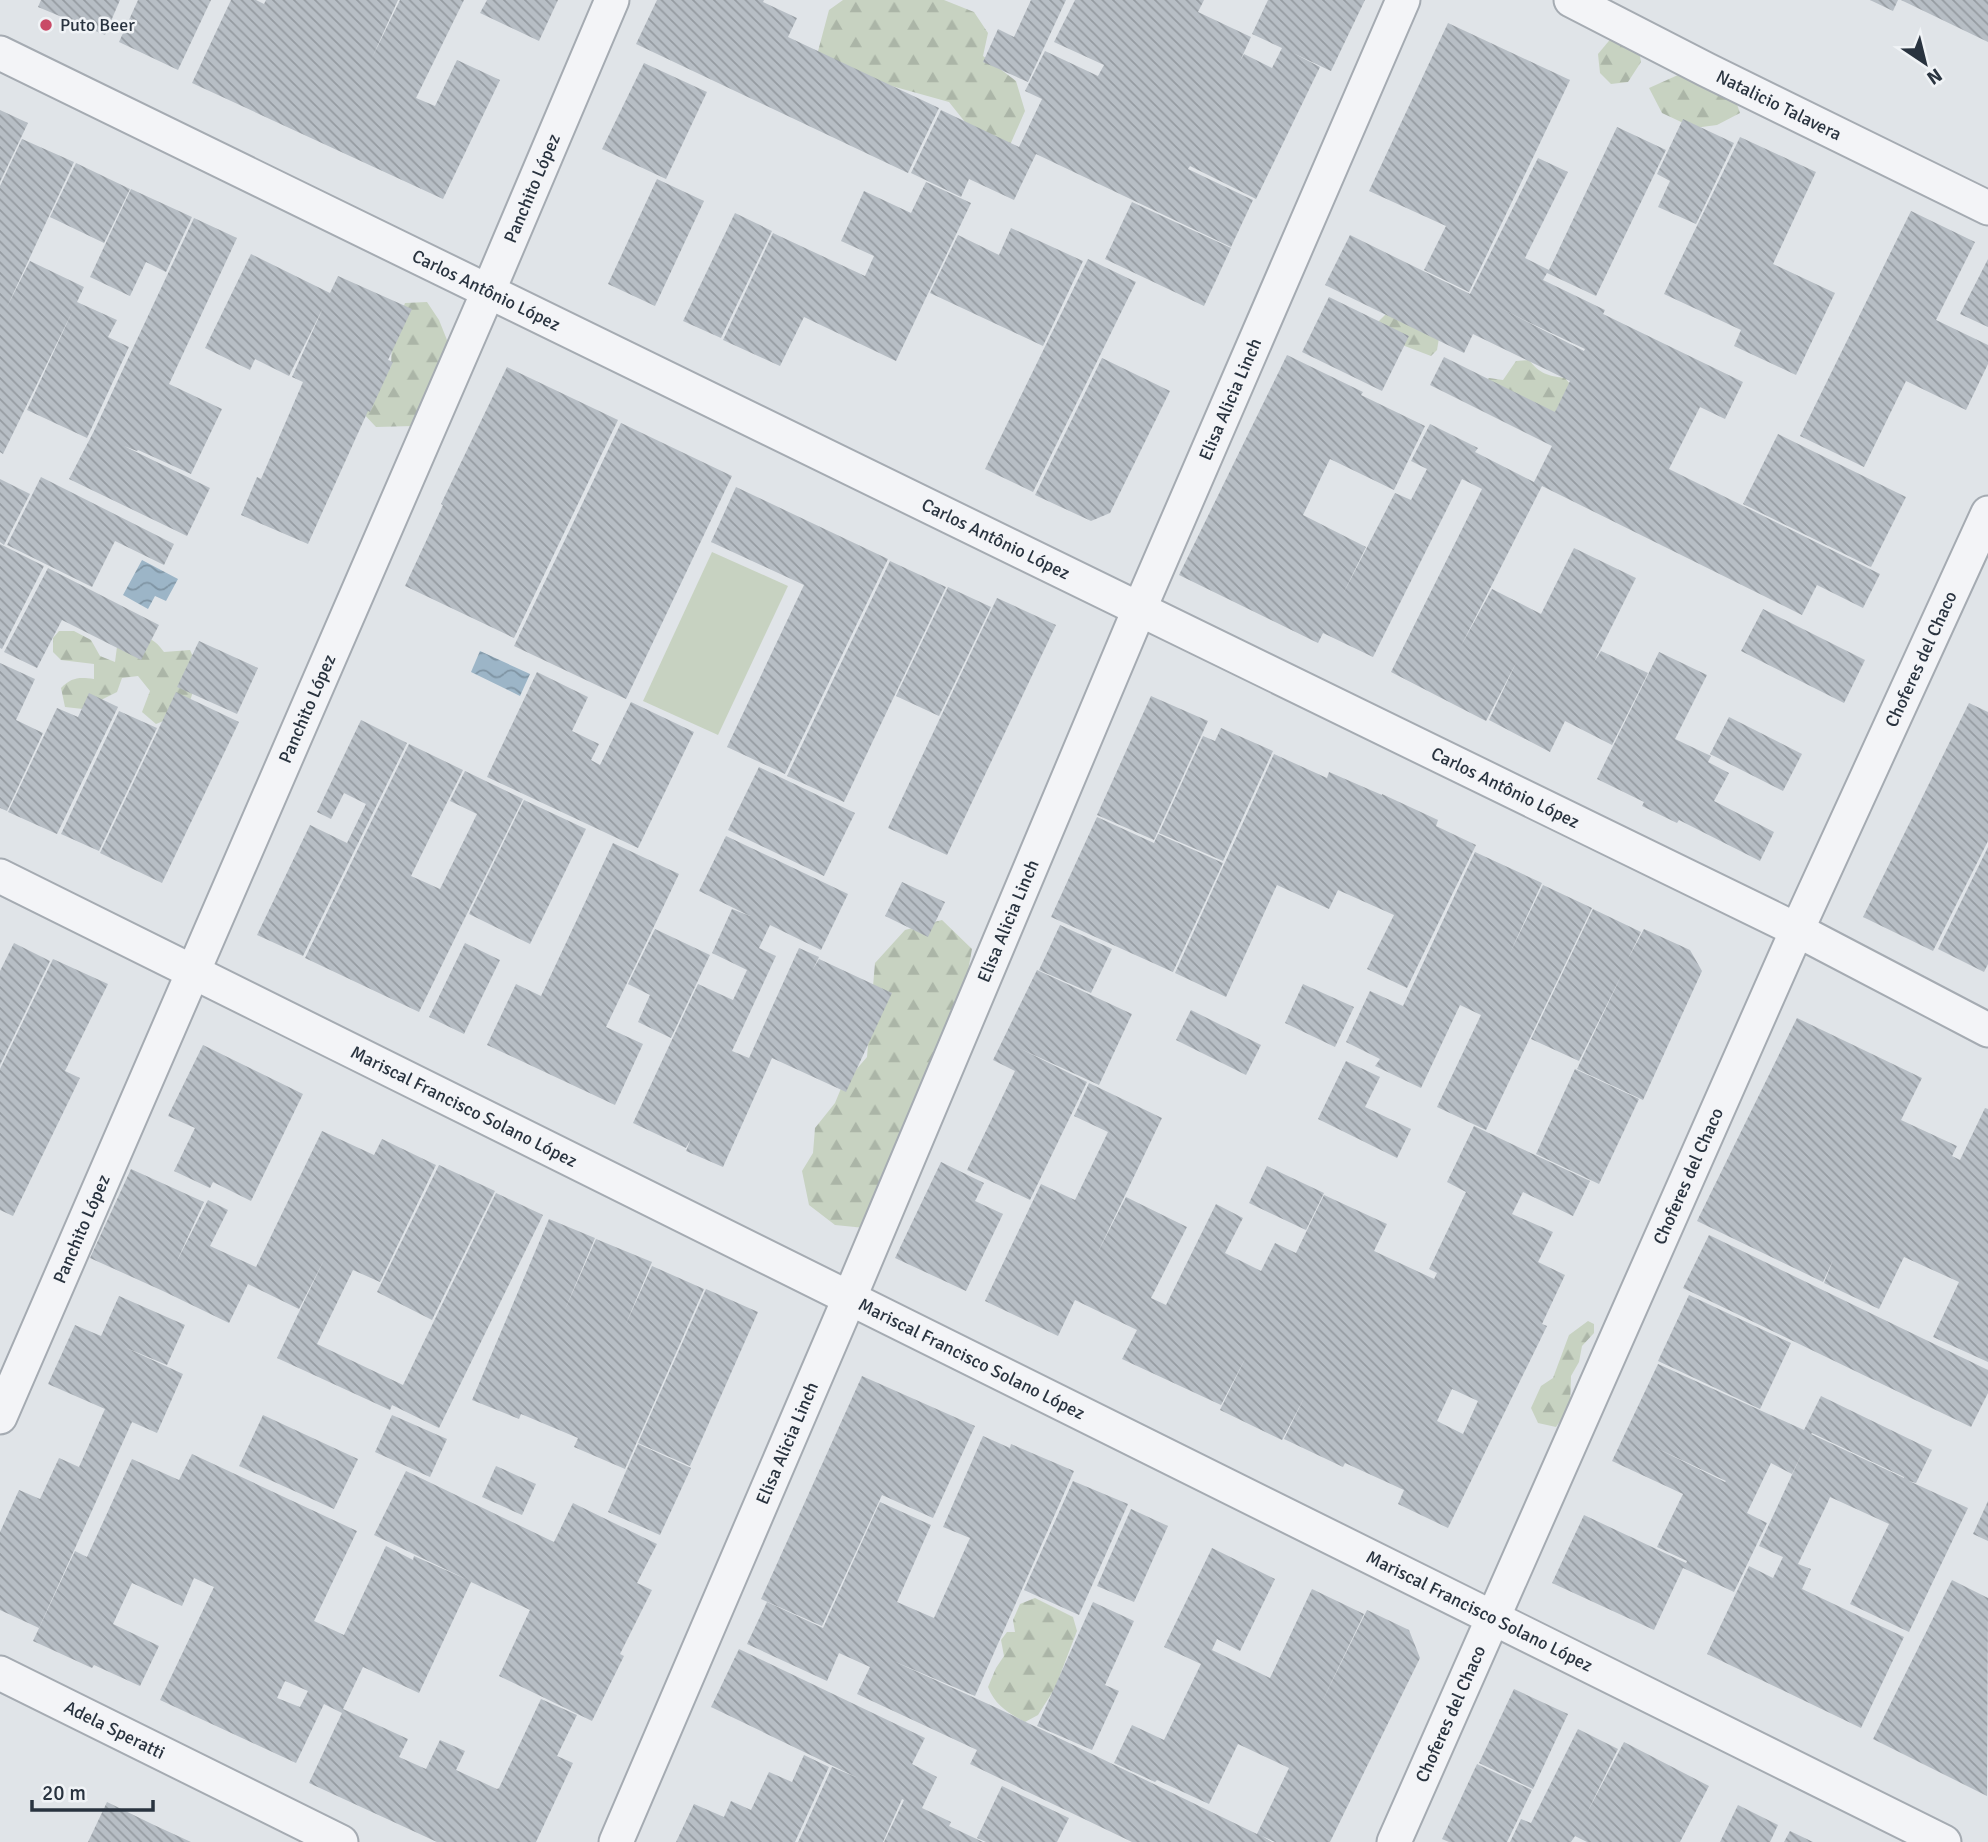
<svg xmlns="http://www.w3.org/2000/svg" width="1988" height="1842" viewBox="0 0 1988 1842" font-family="Signika,sans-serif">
<defs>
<pattern id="forest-firs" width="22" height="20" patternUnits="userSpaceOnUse" patternTransform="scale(1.75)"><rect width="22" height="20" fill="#c7d2c1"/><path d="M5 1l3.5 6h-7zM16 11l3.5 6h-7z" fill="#abb5a7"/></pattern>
<pattern id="water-waves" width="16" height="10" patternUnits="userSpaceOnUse" patternTransform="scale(1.75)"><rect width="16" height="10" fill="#9cb5c7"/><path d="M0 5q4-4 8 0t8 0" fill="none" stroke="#7f94a3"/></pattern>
<pattern id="building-back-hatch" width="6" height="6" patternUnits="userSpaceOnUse" patternTransform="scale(1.75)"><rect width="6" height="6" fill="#b7bec5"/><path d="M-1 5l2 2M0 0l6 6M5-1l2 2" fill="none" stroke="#959ba1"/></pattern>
</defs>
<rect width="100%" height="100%" fill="#e0e4e8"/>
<g fill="url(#forest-firs)">
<path d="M843 0H944L974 12 988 33 983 56 1016 81 1025 111 1010 145 981 142 949 102 870 80 817 55 829 10Z"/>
<path d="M1613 36 1638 45 1641 62 1628 82 1611 84 1600 73 1598 54Z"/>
<path d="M1707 70 1731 87 1740 113 1717 125 1694 128 1662 113 1649 88 1678 75Z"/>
<path d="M427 302 439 320 449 345 445 375 422 400 413 426 376 427 361 411 391 367 392 339 405 303Z"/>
<path d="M1392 308 1440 332 1437 350 1431 356 1397 343 1375 325Z"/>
<path d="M1529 360C1540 374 1548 376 1565 378L1582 398 1580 419 1477 390 1489 378 1503 380 1516 361Z"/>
<path d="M59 631H74L91 640 100 656 115 662 118 639C140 637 150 632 164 652L190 650 200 672 186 712 156 724 142 712 150 691 138 676 122 678 117 692 83 709 65 707 61 688C72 677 79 677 94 679V664L61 660 53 652V638Z"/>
<path d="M942 920 972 949 962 1004 865 1228 835 1225 809 1205 802 1171 813 1153 815 1128 835 1103 842 1086 867 1057 875 963 905 930Z"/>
<path d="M1588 1321 1594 1324V1333L1582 1346 1579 1362 1571 1376 1570 1407 1556 1427 1538 1423 1531 1408 1541 1386 1553 1378 1569 1335Z"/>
<path d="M1035 1598 1073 1617 1077 1631 1055 1688 1038 1715 1025 1722C1008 1713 995 1705 988 1687L996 1668 1004 1656 1001 1640 1007 1632H1015L1013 1620 1020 1604Z"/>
</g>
<path fill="#c7d2c1" d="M712 552 788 586 718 735 643 701Z"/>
<g fill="url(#water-waves)">
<path d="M142 560 178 579 166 601 155 596 148 609 123 595Z"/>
<path d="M480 651 530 674 520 696 471 672Z"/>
</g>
<g fill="url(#building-back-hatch)" fill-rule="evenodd">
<path d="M41 0H120L105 35 38 7Z"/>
<path d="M138 0H211L178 70 119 42Z"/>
<path d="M231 0H256L264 4 266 0H398L372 58 400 0H464L416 98 435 106 457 60 500 80 443 199 192 83Z"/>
<path d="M487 0H558L539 41 480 13Z"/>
<path d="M657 0H764L763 2 797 18 788 37 939 108 908 173 636 44Z"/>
<path d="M1031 0H1066L1028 82 983 62 998 29 1014 37Z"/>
<path d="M1075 0H1204L1198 12 1251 37 1240 61 1244 54 1272 68 1282 48 1252 34 1268 0H1365L1331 71 1293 53 1320 67 1256 199 1190 166 1188 169 1253 200 1231 247 1036 154 1014 200 969 179 961 197 911 173 941 110 1019 147 1042 99 1025 91 1045 51 1098 76 1104 65 1054 42Z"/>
<path d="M1870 0H1898L1893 11Z"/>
<path d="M1901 0H1988V42Z"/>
<path d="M1448 23 1570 80 1469 292 1424 270 1446 226 1369 191Z"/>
<path d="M644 63 707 92 666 179 602 149Z"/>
<path d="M0 110 28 123 0 182Z"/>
<path d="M1683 119 1734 143 1696 224 1658 207 1670 181 1657 174Z"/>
<path d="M1617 127 1666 150 1596 296 1547 273 1543 280 1605 310 1603 314 1743 382 1725 419 1700 407 1669 469 1880 574 1863 608 1817 585 1802 615 1542 486 1461 646 1492 589 1541 614 1574 548 1636 578 1594 662 1601 651 1648 673 1612 745 1565 721 1550 752 1489 720 1516 663 1486 721 1391 672 1482 489 1462 479 1373 657 1323 633 1318 643 1179 575 1287 355 1363 392 1361 395 1425 426 1394 490 1330 459 1303 515 1366 547 1343 594 1395 493 1411 500 1427 469 1411 461 1430 424 1478 448 1475 452 1534 482 1552 446 1430 385 1444 357 1555 412 1570 381 1473 334 1464 353 1325 285 1350 235 1470 294 1538 158 1568 172 1525 258 1549 270ZM1492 304 1524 320 1585 349 1584 351Z"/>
<path d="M1740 137 1816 172 1773 264 1835 293 1796 375 1734 346 1741 330 1664 294Z"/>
<path d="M22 139 74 162 7 307 30 261 84 287 77 302 117 320 108 337 129 347 87 438 27 410 73 310 3 454 0 452V186Z"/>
<path d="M76 163 130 189 104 243 50 217Z"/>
<path d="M657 179 704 201 655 306 608 284Z"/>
<path d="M926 182 971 203 896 361 804 317 780 366 723 340 773 233 865 276 874 256 841 241 864 191 911 213Z"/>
<path d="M131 189 192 217 166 272 146 262 130 296 90 277Z"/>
<path d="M1132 202 1231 248 1204 306 1105 259Z"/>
<path d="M1911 211 1975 242 1936 320 1988 345V364L1966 410 1906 381 1864 467 1800 436Z"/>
<path d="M735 213 772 231 721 338 683 321Z"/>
<path d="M194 218 237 238 169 384 222 409 191 474 138 450 137 451 124 446 210 488 187 536 69 479 94 431Z"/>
<path d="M1011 228 1083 261 1043 346 930 293 958 235 999 255Z"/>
<path d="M251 254 330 293 338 276 412 309 388 360 393 362 370 412 368 411 308 544 241 515 257 477 261 479 303 382 292 377 323 308 289 376 255 359 250 370 205 348Z"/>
<path d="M1088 259 1136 282 1033 492 985 469Z"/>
<path d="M1988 259V327L1960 314Z"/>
<path d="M1329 297 1409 336 1382 391 1302 352Z"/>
<path d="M1102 358 1170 391 1110 513 1091 521 1035 495Z"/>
<path d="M507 367 618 420 514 638 405 586 443 505 441 504Z"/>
<path d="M621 423 732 476 626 699 514 646Z"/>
<path d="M1778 434 1906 497 1871 567 1743 504Z"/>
<path d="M41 477 174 544 164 565 115 541 92 587 7 545Z"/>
<path d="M0 479 30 494 4 545 0 542Z"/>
<path d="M736 487 888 559 785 774 727 747 804 585 711 542Z"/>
<path d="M0 544 44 566 2 649 0 648Z"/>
<path d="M890 561 946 587 844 802 787 776Z"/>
<path d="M48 568 159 625 141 660 62 620 37 668 4 652Z"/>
<path d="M948 587 991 607 939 716 896 696Z"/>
<path d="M997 598 1056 625 947 855 888 828Z"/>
<path d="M1763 609 1865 660 1844 703 1741 651Z"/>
<path d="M199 641 258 668 237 714 177 687Z"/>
<path d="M1659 652 1707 675 1675 739 1711 756 1708 762 1729 773 1714 801 1774 832 1760 861 1679 820 1677 823 1642 806 1644 802 1597 779Z"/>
<path d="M0 663 35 679 16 720 43 733 7 811 0 808Z"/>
<path d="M537 672 588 697 572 731 599 744 591 760 600 765 631 702 694 732 638 848 487 777Z"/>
<path d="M176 692 239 722 162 883 100 853Z"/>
<path d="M89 693 118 707 57 834 8 812 57 708 78 717Z"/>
<path d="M1151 696 1208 721 1154 840 1097 815Z"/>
<path d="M1969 703 1988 712V841L1933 951 1863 917Z"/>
<path d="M119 711 157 728 99 851 61 834Z"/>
<path d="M1729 717 1802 754 1783 791 1710 754Z"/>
<path d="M361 720 407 743 303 956 257 935 310 825 347 843 366 804 344 793 331 819 317 812Z"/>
<path d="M1221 728 1273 751 1223 861 1159 833 1203 736 1215 741Z"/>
<path d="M409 744 463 770 411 876 440 889 477 814 450 801 465 771 523 799 419 1012 305 958Z"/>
<path d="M1274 754 1327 778 1329 772 1382 795V794L1438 820 1436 826 1476 845 1407 988 1367 969 1394 915 1338 890 1329 909 1277 885 1226 997 1175 973Z"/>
<path d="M759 767 855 813 824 876 728 830Z"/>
<path d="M524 800 586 829 530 944 469 914Z"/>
<path d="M1097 817 1154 843 1158 834 1223 863 1173 972 1051 917Z"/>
<path d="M726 836 848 894 821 950 770 925 759 948 776 956 732 1051 749 1058 799 948 819 957 812 971 819 959 892 993 846 1092 772 1058 723 1167 686 1151 691 1139 686 1148 633 1123 698 984 733 1000 747 970 712 953 732 909 750 916 699 891Z"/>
<path d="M613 843 679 874 606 1027 643 1044 615 1105 487 1045 516 984 541 996Z"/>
<path d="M1988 847V964L1984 972 1938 949Z"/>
<path d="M1475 852 1542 883 1510 953 1543 885 1592 908 1486 1130 1437 1107 1481 1015 1460 1005 1421 1088 1375 1066 1380 1059 1346 1042 1370 991 1403 1006Z"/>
<path d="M902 882 945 902 928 937 885 916Z"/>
<path d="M1593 909 1641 932 1628 959 1644 929 1690 950 1702 971 1643 1100 1577 1069 1624 970 1579 1061 1531 1039Z"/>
<path d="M1060 925 1112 949 1091 993 1039 970Z"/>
<path d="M655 929 710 955 671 1038 638 1022 650 995 628 984Z"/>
<path d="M14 943 50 961 0 1065V971Z"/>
<path d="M465 943 500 960 464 1034 429 1017Z"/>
<path d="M53 959 108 984 65 1071 80 1078 13 1216 0 1210V1069Z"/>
<path d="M1037 970 1132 1014 1099 1085 1021 1049 1087 1082 1030 1200 967 1170 1015 1071 993 1060Z"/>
<path d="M1303 984 1354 1007 1335 1047 1285 1023Z"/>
<path d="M1191 1010 1261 1045 1246 1075 1176 1040Z"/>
<path d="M1797 1018 1922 1078 1901 1120 1957 1146 1952 1156 1960 1160 1985 1108 1988 1109V1362L1933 1337 1959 1282 1904 1257 1879 1309 1824 1283 1833 1260 1823 1282 1697 1221Z"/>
<path d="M203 1045 303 1094 251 1201 213 1182 210 1188 174 1171 195 1128 168 1116Z"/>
<path d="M1346 1061 1380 1077 1365 1107 1411 1129 1397 1158 1318 1119Z"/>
<path d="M1575 1069 1639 1099 1599 1184 1536 1154Z"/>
<path d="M1089 1083 1162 1118 1097 1254 1126 1197 1187 1227 1151 1298 1166 1305 1216 1204 1243 1218 1225 1253 1261 1271 1275 1243 1296 1253 1324 1195 1387 1224 1374 1251 1434 1279 1437 1273 1429 1269 1466 1192 1447 1182 1474 1126 1590 1181 1573 1216 1523 1192 1512 1214 1553 1232 1538 1262 1565 1275 1542 1324 1547 1326 1448 1528 1398 1504 1404 1490 1345 1463 1343 1467 1284 1439 1304 1398 1282 1440 1220 1410 1246 1357 1221 1405 1122 1359 1137 1330 1075 1300 1058 1336 985 1301 1041 1184 1075 1200 1108 1132 1074 1116ZM1452 1389 1478 1401 1463 1434 1437 1421Z"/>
<path d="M322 1131 374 1155 382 1139 436 1165 380 1282 353 1270 317 1344 403 1385 496 1193 543 1215 439 1428 392 1405 390 1410 277 1358 324 1260 299 1309 248 1284 229 1323 163 1291 90 1258 131 1169 204 1202 176 1263 208 1200 228 1210 210 1246 256 1267Z"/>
<path d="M941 1162 984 1183 975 1201 1003 1214 966 1291 895 1258Z"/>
<path d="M439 1165 495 1191 432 1320 377 1292Z"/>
<path d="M1267 1166 1324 1193 1306 1230 1249 1203Z"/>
<path d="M549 1219 595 1238 564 1312 596 1239 652 1262 625 1326 652 1266 704 1289 625 1469 574 1447 578 1438 521 1414 519 1419 472 1400Z"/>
<path d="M1709 1235 1988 1370V1393L1971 1427 1683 1288Z"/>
<path d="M706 1289 758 1312 690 1466 638 1443Z"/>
<path d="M1689 1295 1791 1343 1760 1409 1658 1361Z"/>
<path d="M119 1296 185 1325 167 1365 124 1347 183 1374 157 1433 132 1422 39 1628 0 1610V1532L19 1490 40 1499 59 1458 79 1467 105 1409 48 1384 75 1325 101 1336Z"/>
<path d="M1658 1364 1804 1430 1821 1396 1932 1450 1916 1483 1909 1481 1968 1508 1909 1632 1850 1604 1889 1524 1830 1497 1827 1504 1798 1564 1811 1569 1802 1589 1904 1637 1861 1728 1707 1654 1749 1566 1773 1578 1783 1557 1759 1546 1805 1447 1792 1474 1771 1463 1747 1513 1767 1523 1734 1592 1683 1568 1654 1630 1552 1583 1584 1515 1686 1563 1687 1561 1657 1547 1683 1494 1612 1461ZM1812 1433 1904 1477V1478L1811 1434ZM1652 1446 1726 1481 1725 1482Z"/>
<path d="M862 1376 975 1426 933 1518 882 1495 822 1626 761 1599Z"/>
<path d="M263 1415 358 1459 334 1509 239 1466Z"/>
<path d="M392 1415 447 1439 430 1477 375 1452Z"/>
<path d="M983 1436 1010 1448 1011 1444 1074 1471 975 1696 891 1660 997 1708 1257 1834 1289 1768 1238 1744 1209 1804 1157 1780 1155 1782 1114 1763 1132 1725 1164 1740 1201 1664 1164 1647 1212 1548 1275 1579 1240 1651 1217 1639 1212 1650 1270 1678 1312 1589 1364 1614 1320 1706 1367 1610 1409 1630 1420 1658 1330 1842H1275L1262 1836 1272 1842H1132L970 1764 977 1750 857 1694 870 1667 839 1653 827 1681 747 1644 767 1602 823 1628 880 1502 931 1525 897 1602 934 1618 970 1538 943 1527Z"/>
<path d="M638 1444 691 1468 660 1535 608 1512Z"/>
<path d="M192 1454 357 1531 314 1621 344 1635 386 1546 413 1560 414 1556 468 1580 374 1535 406 1471 554 1542 573 1503 657 1544 637 1583 652 1590 620 1654 624 1656 592 1721 499 1676 530 1610 471 1582 419 1693 363 1667 343 1709 408 1739 399 1757 426 1769 440 1740 465 1751 456 1770 497 1789 499 1788 541 1699 577 1715 557 1756 573 1763 536 1842H437L309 1783 342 1713 324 1704 296 1763 160 1700 214 1587 194 1578 182 1606 132 1583 113 1624 159 1646 140 1686 94 1665 92 1668 33 1641 75 1551 87 1557 132 1459 179 1480ZM285 1681 308 1691 300 1707 277 1698Z"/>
<path d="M496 1466 536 1484 522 1515 482 1497Z"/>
<path d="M1073 1481 1128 1504 1079 1615 1024 1590Z"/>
<path d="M1988 1501V1541L1973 1534Z"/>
<path d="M1131 1509 1168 1526 1134 1602 1097 1586Z"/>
<path d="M1952 1580 1988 1598 1987 1796 1873 1739Z"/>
<path d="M1093 1602 1134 1621 1105 1685 1119 1691 1092 1750 1037 1726Z"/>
<path d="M739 1649 925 1738 912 1764 937 1777 922 1808 951 1822 949 1826 983 1842H884L904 1800 902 1799 883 1842H798L832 1767 858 1778 711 1707Z"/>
<path d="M1514 1689 1568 1714 1533 1789 1479 1763Z"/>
<path d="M1578 1729 1618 1749 1587 1813 1624 1742 1709 1786 1680 1842H1587L1575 1836 1571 1842H1510L1521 1819 1531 1823Z"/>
<path d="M804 1755 829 1767 795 1842H676L694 1804 724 1817 731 1801 751 1810 769 1772 792 1782Z"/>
<path d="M1477 1764 1532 1790 1507 1842H1449L1442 1839Z"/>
<path d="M1002 1786 1069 1818 1057 1842H986L977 1838Z"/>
<path d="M107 1802 154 1825 191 1842H88Z"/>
<path d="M1738 1805 1778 1825 1770 1842H1720Z"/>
<path d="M1790 1831 1813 1842H1784Z"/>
</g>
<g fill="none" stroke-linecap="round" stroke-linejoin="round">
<g stroke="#a5abb2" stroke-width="37">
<g id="street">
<path id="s1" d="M1571 0 1707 70 1988 208"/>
<path id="s2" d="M0 53 1797 930 1988 1030"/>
<path id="s3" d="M0 876 1944 1842"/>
<path id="s4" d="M0 1417 488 292 612 0"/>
<path id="s5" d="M0 1673 341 1842"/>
<path id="s6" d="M616 1842 849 1299 1139 610 1403 0"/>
<path id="s7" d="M1394 1842 1797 930 1988 513"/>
</g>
</g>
<use href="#street" stroke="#f3f4f7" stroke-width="33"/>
</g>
<circle fill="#c94a67" stroke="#f0f3f6" stroke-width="2.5" cx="46" cy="25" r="7"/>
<g text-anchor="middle" stroke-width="5" stroke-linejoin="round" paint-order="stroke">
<g font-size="18" fill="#29333f" stroke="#f0f3f6" text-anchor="start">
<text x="60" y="31">Puto Beer</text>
</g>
<g font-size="18" fill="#29333f" stroke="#f0f3f6">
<text dy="6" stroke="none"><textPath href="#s1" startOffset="233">Natalicio Talavera</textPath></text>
<text dy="6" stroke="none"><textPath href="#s4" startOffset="1339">Panchito López</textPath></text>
<text dy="6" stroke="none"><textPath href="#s2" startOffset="541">Carlos Antônio López</textPath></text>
<text dy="6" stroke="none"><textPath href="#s6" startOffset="1568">Elisa Alicia Linch</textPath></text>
<text dy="6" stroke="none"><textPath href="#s2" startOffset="1108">Carlos Antônio López</textPath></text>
<text dy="6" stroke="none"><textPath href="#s7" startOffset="1295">Choferes del Chaco</textPath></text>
<text dy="6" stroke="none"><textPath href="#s4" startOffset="772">Panchito López</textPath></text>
<text dy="6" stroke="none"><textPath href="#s2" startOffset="1675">Carlos Antônio López</textPath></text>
<text dy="6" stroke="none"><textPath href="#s6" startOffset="1001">Elisa Alicia Linch</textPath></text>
<text dy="6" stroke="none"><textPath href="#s3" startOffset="518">Mariscal Francisco Solano López</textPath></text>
<text dy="6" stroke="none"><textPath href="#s7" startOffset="728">Choferes del Chaco</textPath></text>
<text dy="6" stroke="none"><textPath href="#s4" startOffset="205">Panchito López</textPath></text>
<text dy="6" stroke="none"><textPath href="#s3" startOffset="1085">Mariscal Francisco Solano López</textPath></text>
<text dy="6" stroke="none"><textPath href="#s6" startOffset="434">Elisa Alicia Linch</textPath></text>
<text dy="6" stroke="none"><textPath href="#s3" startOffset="1652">Mariscal Francisco Solano López</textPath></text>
<text dy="6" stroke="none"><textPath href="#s7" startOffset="140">Choferes del Chaco</textPath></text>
<text dy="6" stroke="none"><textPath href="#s5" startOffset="128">Adela Speratti</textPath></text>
</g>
</g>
<g transform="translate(1925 63) rotate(145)" stroke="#f0f3f6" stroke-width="5" paint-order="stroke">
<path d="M0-5L12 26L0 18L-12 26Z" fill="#29333f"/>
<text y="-10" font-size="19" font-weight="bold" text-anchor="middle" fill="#29333f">N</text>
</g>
<path d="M32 1800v10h121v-10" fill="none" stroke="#29333f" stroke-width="3.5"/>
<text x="42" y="1800" font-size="21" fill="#29333f" stroke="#f0f3f6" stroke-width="5" paint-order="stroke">20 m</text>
</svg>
